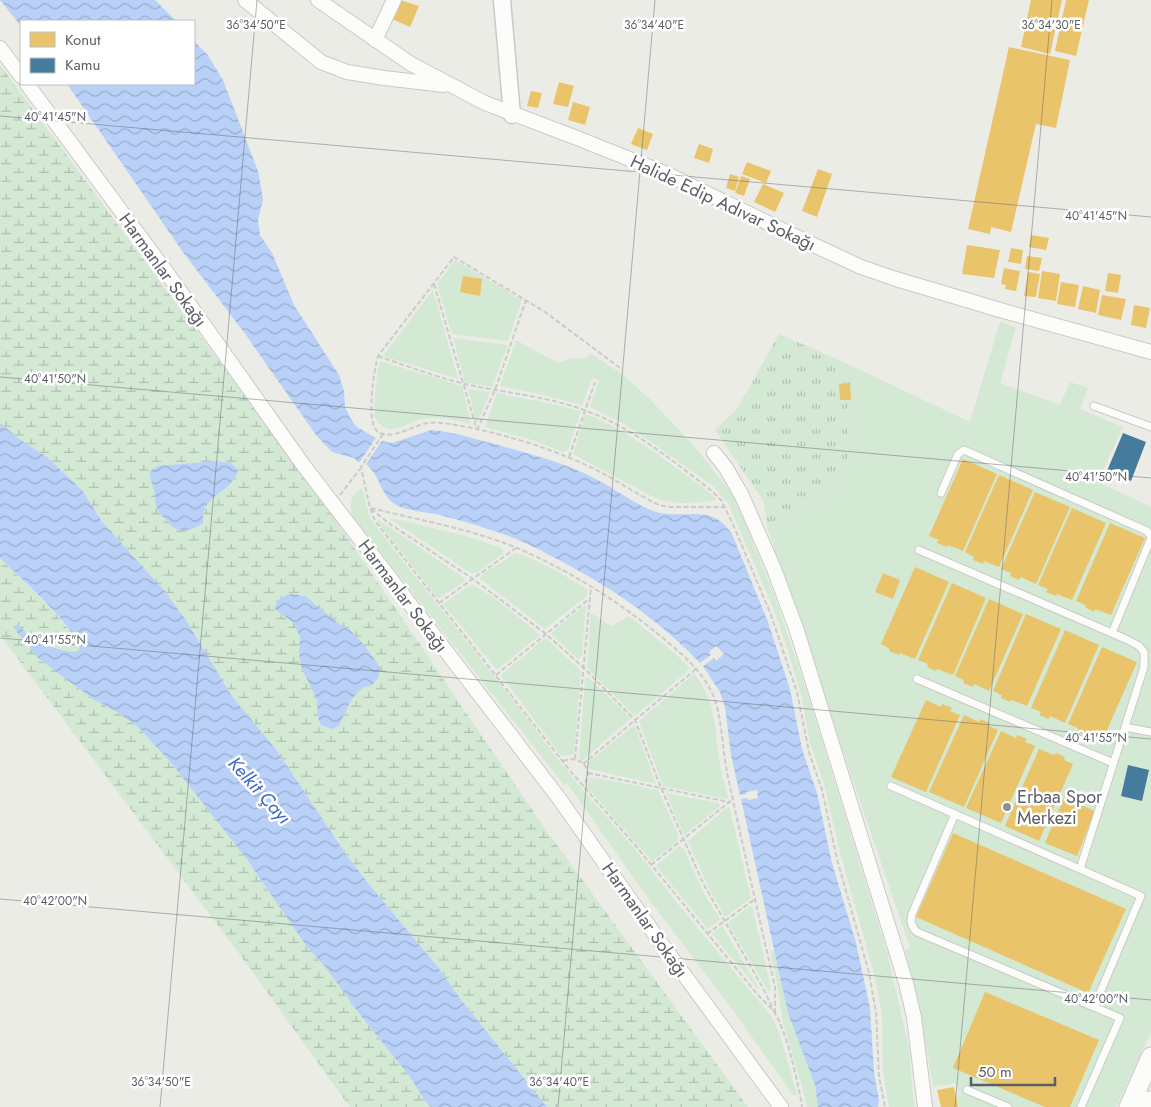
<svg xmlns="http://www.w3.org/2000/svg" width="1151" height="1107" viewBox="0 0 1151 1107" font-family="Jost,sans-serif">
<defs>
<pattern id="wetland-marsh" width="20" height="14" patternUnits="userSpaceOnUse" patternTransform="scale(1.25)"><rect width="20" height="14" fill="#d3e9d4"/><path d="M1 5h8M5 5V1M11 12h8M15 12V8" fill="none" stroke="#aec0b0"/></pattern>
<pattern id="park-tufts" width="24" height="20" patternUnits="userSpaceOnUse" patternTransform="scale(1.25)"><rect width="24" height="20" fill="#d3e9d4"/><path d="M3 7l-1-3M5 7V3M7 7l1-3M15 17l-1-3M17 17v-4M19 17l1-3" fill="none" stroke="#aec0b0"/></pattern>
<pattern id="water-waves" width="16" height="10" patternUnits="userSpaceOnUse" patternTransform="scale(1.25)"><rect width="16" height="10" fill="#b9d1f8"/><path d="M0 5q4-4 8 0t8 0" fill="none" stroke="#99adcc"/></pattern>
</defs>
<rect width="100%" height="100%" fill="#ecece6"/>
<g fill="#d3e9d4">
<path d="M455 260 522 300 508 341 452 334 437 284Z"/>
<path d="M433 290 458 379 383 356Z"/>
<path d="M1000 322 1016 327 1000 383 1060 405 1070 382 1088 388 1080 409 1123 427 1098 482 1151 507V1032L1116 1107H959L956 1096 960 1095 956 1083 933 1087 918 999 905 950 910 948 767 527 847 477 849 402 852 401V383H836V376L839 360 970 422Z"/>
<path d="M453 338 508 345 492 387 465 382Z"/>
<path d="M516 340 558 363C562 362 567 359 571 359 580 357 585 362 590 353L622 374 649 398 694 446 734 496 775 597 807 692 888 956 909 1048 914 1107H889L883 1073 882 1013 873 970 839 849 824 784 810 743 802 699 787 647 774 610 728 503 714 487 651 442 626 425 590 407 599 380 592 378 582 405 538 394 500 386Z"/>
<path d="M380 361 462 386 471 424C457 421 442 417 429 418 415 418 404 429 391 429 385 429 379 425 376 419 372 411 377 370 380 361Z"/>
<path d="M468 389 490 392 478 422H476Z"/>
<path d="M497 393 557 405 581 411 568 450 563 452 529 439 485 427Z"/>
<path d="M585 415H589C634 434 671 464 710 493L717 500C695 503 672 506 651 496L573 454Z"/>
<path d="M362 488 370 518 378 529 509 695 574 780 634 848 681 908 772 1017 780 1035 797 1094 794 1096 729 1005 647 897 567 783 564 785 353 517C348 505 351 494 362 488Z"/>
<path d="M391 518 466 536 502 548 504 553 476 573H471L390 519Z"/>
<path d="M379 520 464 578 465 581 438 599 377 521Z"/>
<path d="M516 553C541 561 566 576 588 590L587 596 545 629 480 579 483 574Z"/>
<path d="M470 585C481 585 528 625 540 635L497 670 443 604Z"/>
<path d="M586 604 582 655 581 658 578 659 552 635V632Z"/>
<path d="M591 613 611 626 629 616 680 658 690 669 635 716 587 668Z"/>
<path d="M545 638 547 639 581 671 574 754 561 756 501 675Z"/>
<path d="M694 674C717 702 714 726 719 759 721 772 725 785 728 798L726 799 663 786 639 721Z"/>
<path d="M588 677 631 718 583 760 579 758 585 678Z"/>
<path d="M633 726H635L656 784 590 769 587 763Z"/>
<path d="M591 777 658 790 678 835V841L652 861 586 786Z"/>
<path d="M666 793 718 803 720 806 684 835Z"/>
<path d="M729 806 751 898 725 917 707 884 688 841Z"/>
<path d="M679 846 683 848 706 897 720 919 708 929 656 866Z"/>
<path d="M750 906H752L771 988 769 992 728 923Z"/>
<path d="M722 926 758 987V989L712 934Z"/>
<path d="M775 950 788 1013 815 1085 818 1107H807L801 1083 783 1022 776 978 770 952Z"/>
</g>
<g fill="url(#wetland-marsh)">
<path d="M0 65 326 506 543 826 748 1107H547L462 1001 437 966 368 883 345 853 278 752 231 695 188 623 164 590 103 523 82 490 47 457 21 440 0 423Z"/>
<path d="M0 558C19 578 75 626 79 651L74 653 66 652 31 638 18 625 24 639 39 659 93 699 120 714 138 727 171 763 246 858 307 947 326 968 361 1016 410 1077 425 1101 431 1107H350L235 948 0 635Z"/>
</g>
<path fill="url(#park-tufts)" d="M779 334 839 360 836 376V383L852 382V402H849L847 477 767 527 764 502 715 430 737 409Z"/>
<g fill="url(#water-waves)">
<path d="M0 0H155L176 21H21V26Z"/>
<path d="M194 41 207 54 223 80 258 171 263 199 258 220 260 235 272 253 294 305 339 375 344 391 345 407 352 421 357 427 376 438 359 463 354 458 332 452 316 435 243 331 185 255 67 84H194Z"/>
<path d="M0 423 21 440 47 457 82 490 103 523 164 590 188 623 231 695 278 752 345 853 368 883 437 966 462 1001 547 1107H431L425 1101 410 1077 361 1016 326 968 307 947 246 858 171 763 138 727 120 714 93 699 39 659 16 631 14 626 18 625C23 629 27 635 33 638 44 644 69 656 79 650 76 626 19 577 0 558Z"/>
<path d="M431 430C453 432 476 439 498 445 530 454 562 462 592 477 611 486 637 506 656 512 686 520 711 502 732 534L768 622 790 689 802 749 817 793 832 863 856 943 870 1008 874 1072 879 1100 878 1107H818L815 1085 788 1013 741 799 747 798 748 800 758 798 757 790 746 792 747 794 740 795 731 755 725 707 720 692 703 666 714 658 716 661 724 654 716 646 709 652 711 655 700 663C662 623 618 592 570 566 546 553 523 540 497 532 477 525 456 519 435 514 423 512 409 511 398 506 380 497 381 476 366 464L382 441 392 443Z"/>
<path d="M216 461 231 463 238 470C233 490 209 494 204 511 203 514 203 519 203 523 188 533 176 534 165 519 162 516 158 511 156 506 155 502 156 498 155 494 153 485 150 480 150 471L158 466Z"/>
<path d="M291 594 305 596 337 622 351 631 364 645 380 667 378 678 372 685 362 688 351 700 339 726 332 729 321 725 318 717 317 700 302 669 299 654 300 637 294 623 275 609C276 599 282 597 291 594Z"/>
</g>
<g fill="#e9c46a">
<path d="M400 0 419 6 410 27 392 19Z"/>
<path d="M1031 0H1062L1050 54 1021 47Z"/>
<path d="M1066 0H1089L1076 56 1055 51Z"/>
<path d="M1009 47 1070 60 1056 128 1036 124 1011 232 991 227 990 234 968 229Z"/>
<path d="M559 82 574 86 568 107 553 104Z"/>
<path d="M531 91 542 93 538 108 527 106Z"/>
<path d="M573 102 590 107 585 125 568 120Z"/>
<path d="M638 128 653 134 647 150 631 144Z"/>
<path d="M699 144 713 149 709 163 694 158Z"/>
<path d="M747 162 771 171 766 183 742 174Z"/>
<path d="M818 169 832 174 817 217 802 211Z"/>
<path d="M730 174 739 177 735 191 726 188Z"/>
<path d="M741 176 750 179 744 196 735 193Z"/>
<path d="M763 184 784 193 775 212 754 202Z"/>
<path d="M1031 235 1049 238 1046 250 1029 247Z"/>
<path d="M967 245 1000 250 994 278 962 274Z"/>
<path d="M1011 248 1023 250 1021 264 1008 262Z"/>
<path d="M1027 256 1042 258 1039 271 1025 269Z"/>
<path d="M1004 268 1020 271 1016 291 1005 289 1006 285 1001 284Z"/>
<path d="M1042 271 1060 274 1056 301 1038 298Z"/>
<path d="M1028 272 1040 274 1036 297 1024 296Z"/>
<path d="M1108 273 1121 275 1118 293 1105 291Z"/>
<path d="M463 276 482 279 480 296 460 292Z"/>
<path d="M1061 282 1079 285 1075 307 1057 304Z"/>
<path d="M1083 286 1100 290 1096 313 1078 309Z"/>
<path d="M1102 295 1126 299 1121 320 1098 315Z"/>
<path d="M1134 305 1150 308 1146 328 1131 325Z"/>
<path d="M850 383 851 400H840L839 384Z"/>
<path d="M963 459 997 474 963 551 948 545 947 547 937 543 939 540 929 536Z"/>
<path d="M999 475 1033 490 999 567 984 561 983 564 973 560 974 557 965 552Z"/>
<path d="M1035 492 1070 507 1036 584 1021 577 1019 580 1010 576 1011 573 1001 569Z"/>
<path d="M1072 508 1106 523 1072 600 1057 594 1056 596 1046 592 1048 589 1038 585Z"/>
<path d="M1110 523 1145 538 1111 615 1095 609 1094 612 1085 607 1086 605 1076 601Z"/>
<path d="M915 567 949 582 915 659 900 653 899 655 889 651 890 649 881 644Z"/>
<path d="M883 573 900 580 893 599 875 592Z"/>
<path d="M952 583 986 598 953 675 937 669 936 671 927 667 928 664 918 660Z"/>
<path d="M989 599 1023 614 989 691 974 684 973 687 963 683 964 680 955 676Z"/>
<path d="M1026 614 1061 629 1027 706 1012 700 1010 702 1001 698 1002 695 993 691Z"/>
<path d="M1065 630 1099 645 1065 723 1050 716 1049 719 1039 715 1041 712 1031 708Z"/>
<path d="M1102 647 1137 662 1103 739 1088 732 1086 735 1077 731 1078 728 1068 724Z"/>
<path d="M926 700 941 707 942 704 952 708 950 711 960 715 926 792 891 777Z"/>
<path d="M964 715 979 722 980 719 990 723 989 726 998 730 964 807 929 792Z"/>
<path d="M1001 731 1016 738 1017 735 1027 739 1025 742 1035 746 1001 823 966 808Z"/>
<path d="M1039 749 1054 755 1056 753 1065 757 1064 760 1073 764 1039 841 1005 826Z"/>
<path d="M1064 798 1095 811 1077 856 1045 843Z"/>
<path d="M953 833 1126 909 1088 993 916 917Z"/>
<path d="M985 992 1099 1040 1070 1107H1045L953 1068Z"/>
<path d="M954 1087 958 1107H941L937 1090Z"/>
</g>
<g fill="#457b9d">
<path d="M1123 433 1146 442 1131 481 1107 471Z"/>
<path d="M1128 765 1149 770 1142 801 1121 796Z"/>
</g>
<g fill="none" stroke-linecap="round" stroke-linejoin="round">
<g stroke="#c9cac8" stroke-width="9">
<g id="service">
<path d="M1094 406 1151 427"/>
<path d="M941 493 958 454 964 450 1147 531 1151 537"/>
<path d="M919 550 1128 640 1139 646 1144 652V667L1080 869"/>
<path d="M1112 633 1151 538"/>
<path d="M917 679 1113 763"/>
<path d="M1125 727 1151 732"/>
<path d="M891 786 1141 896 1094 1007"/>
<path d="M955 814 912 914C910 922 911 926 917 932L1120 1018 1081 1107"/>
<path d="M967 1090 1008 1107"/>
</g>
</g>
<g stroke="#c9cac8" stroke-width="16">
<g id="minor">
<path d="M245 0 321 62 347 72 384 78 444 85"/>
<path d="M318 0 411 64 485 103 577 138 667 174 803 240 861 267 896 279 1000 310 1151 352"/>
<path d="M375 40 394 0"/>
<path d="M0 48 21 76"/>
<path d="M27 84 167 273 304 466 558 797 658 939 781 1107"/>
<path d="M714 453 726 468 742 496 774 569 797 631 906 983 914 1017 925 1107"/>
</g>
</g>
<g stroke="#c9cac8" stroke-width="19">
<path id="tertiary" d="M502 0 512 115"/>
</g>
<g stroke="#c7c8c7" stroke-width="21">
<g id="secondary">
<path d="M1129 1107 1151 1057"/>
<path d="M1130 1107 1141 1101H1151"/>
</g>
</g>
<g stroke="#c8cdca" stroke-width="2" stroke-dasharray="5 2.5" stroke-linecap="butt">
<path d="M434 284 477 430"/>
<path d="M378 356C407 366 436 377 465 384 505 393 546 396 584 410 632 427 673 461 712 491L721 500 732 522 771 615 797 692 809 752 822 790 837 859 869 973 876 1012 879 1076 885 1107"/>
<path d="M620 368 545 312 454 257 378 356C374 370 366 421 377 431 390 442 413 425 428 423 436 422 443 423 450 424 495 431 552 448 592 468 615 479 636 494 659 505L669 507H724"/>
<path d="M477 430 495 390 526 300"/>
<path d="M383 434 361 467 370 508 375 521 571 772 635 845 758 995C763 1001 770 1006 774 1012 786 1028 799 1086 802 1107"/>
<path d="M569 457 595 382"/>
<path d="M340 495 360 469"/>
<path d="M371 508C418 520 472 529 517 548 568 570 615 599 658 634 679 651 702 670 713 695 723 720 722 751 728 777 743 847 759 917 775 987V1013"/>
<path d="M371 509 390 524 473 579 546 634 584 668 635 720 661 788 703 883 763 988 774 1011"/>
<path d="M439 603 516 548"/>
<path d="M496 675 589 599"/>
<path d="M575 759 591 587"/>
<path d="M563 761C582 754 595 770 583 786"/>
<path d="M583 764 696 669"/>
<path d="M588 773 729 802"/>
<path d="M651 865 733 799"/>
<path d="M707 934 755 899"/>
</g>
<use href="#service" stroke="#fcfcfb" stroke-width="7"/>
<use href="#minor" stroke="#fcfcfb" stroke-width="14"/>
<use href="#tertiary" stroke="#fcfcfb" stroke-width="16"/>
<use href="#secondary" stroke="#fcfcfb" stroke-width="19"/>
</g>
<path fill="none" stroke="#5b5e65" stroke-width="1" stroke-opacity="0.45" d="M0 116 1151 217M0 377 1151 478M0 638 1151 739M0 899 1151 1000M160 1107 257 0M558 1107 655 0M955 1107 1052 0"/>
<circle fill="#8e9092" stroke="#fff" stroke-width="2" cx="1007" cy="807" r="5"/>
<g text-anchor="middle" stroke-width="5" stroke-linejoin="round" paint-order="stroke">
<g font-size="18" fill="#5b5e65" stroke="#fff">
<text transform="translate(723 203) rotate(25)" y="6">Halide Edip Adıvar Sokağı</text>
<text transform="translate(163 270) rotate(54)" y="6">Harmanlar Sokağı</text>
<text transform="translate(403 596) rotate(53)" y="6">Harmanlar Sokağı</text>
<text transform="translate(645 920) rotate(55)" y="6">Harmanlar Sokağı</text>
</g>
<g font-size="18" fill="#5b5e65" stroke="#fff" text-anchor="start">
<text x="1017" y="803">Erbaa Spor<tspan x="1017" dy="21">Merkezi</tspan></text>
</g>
<g font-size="19" font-style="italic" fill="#416ac7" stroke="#fff">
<text transform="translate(260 790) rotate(48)" y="7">Kelkit Çayı</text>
</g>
</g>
<g font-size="12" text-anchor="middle" fill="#5b5e65" stroke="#fff" stroke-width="5" stroke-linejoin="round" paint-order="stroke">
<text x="256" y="29">36°34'50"E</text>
<text x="654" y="29">36°34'40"E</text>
<text x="1051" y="29">36°34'30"E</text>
<text x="55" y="121">40°41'45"N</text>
<text x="1096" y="220">40°41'45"N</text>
<text x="55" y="383">40°41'50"N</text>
<text x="1096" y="481">40°41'50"N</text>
<text x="55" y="644">40°41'55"N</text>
<text x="1096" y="742">40°41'55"N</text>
<text x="55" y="905">40°42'00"N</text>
<text x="1096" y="1003">40°42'00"N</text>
<text x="161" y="1086">36°34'50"E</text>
<text x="559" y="1086">36°34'40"E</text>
</g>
<rect x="20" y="20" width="175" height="65" fill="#ffffff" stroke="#bdbfc1"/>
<rect x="30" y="32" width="25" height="15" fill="#e9c46a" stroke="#bdbfc1"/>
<text x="65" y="45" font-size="15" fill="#5b5e65">Konut</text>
<rect x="30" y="58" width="25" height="15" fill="#457b9d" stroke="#bdbfc1"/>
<text x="65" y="70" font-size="15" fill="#5b5e65">Kamu</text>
<path d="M971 1077v8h84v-8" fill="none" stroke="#5b5e65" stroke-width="2.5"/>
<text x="978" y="1077" font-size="15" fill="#5b5e65" stroke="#ffffff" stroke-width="4" paint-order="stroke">50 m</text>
</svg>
